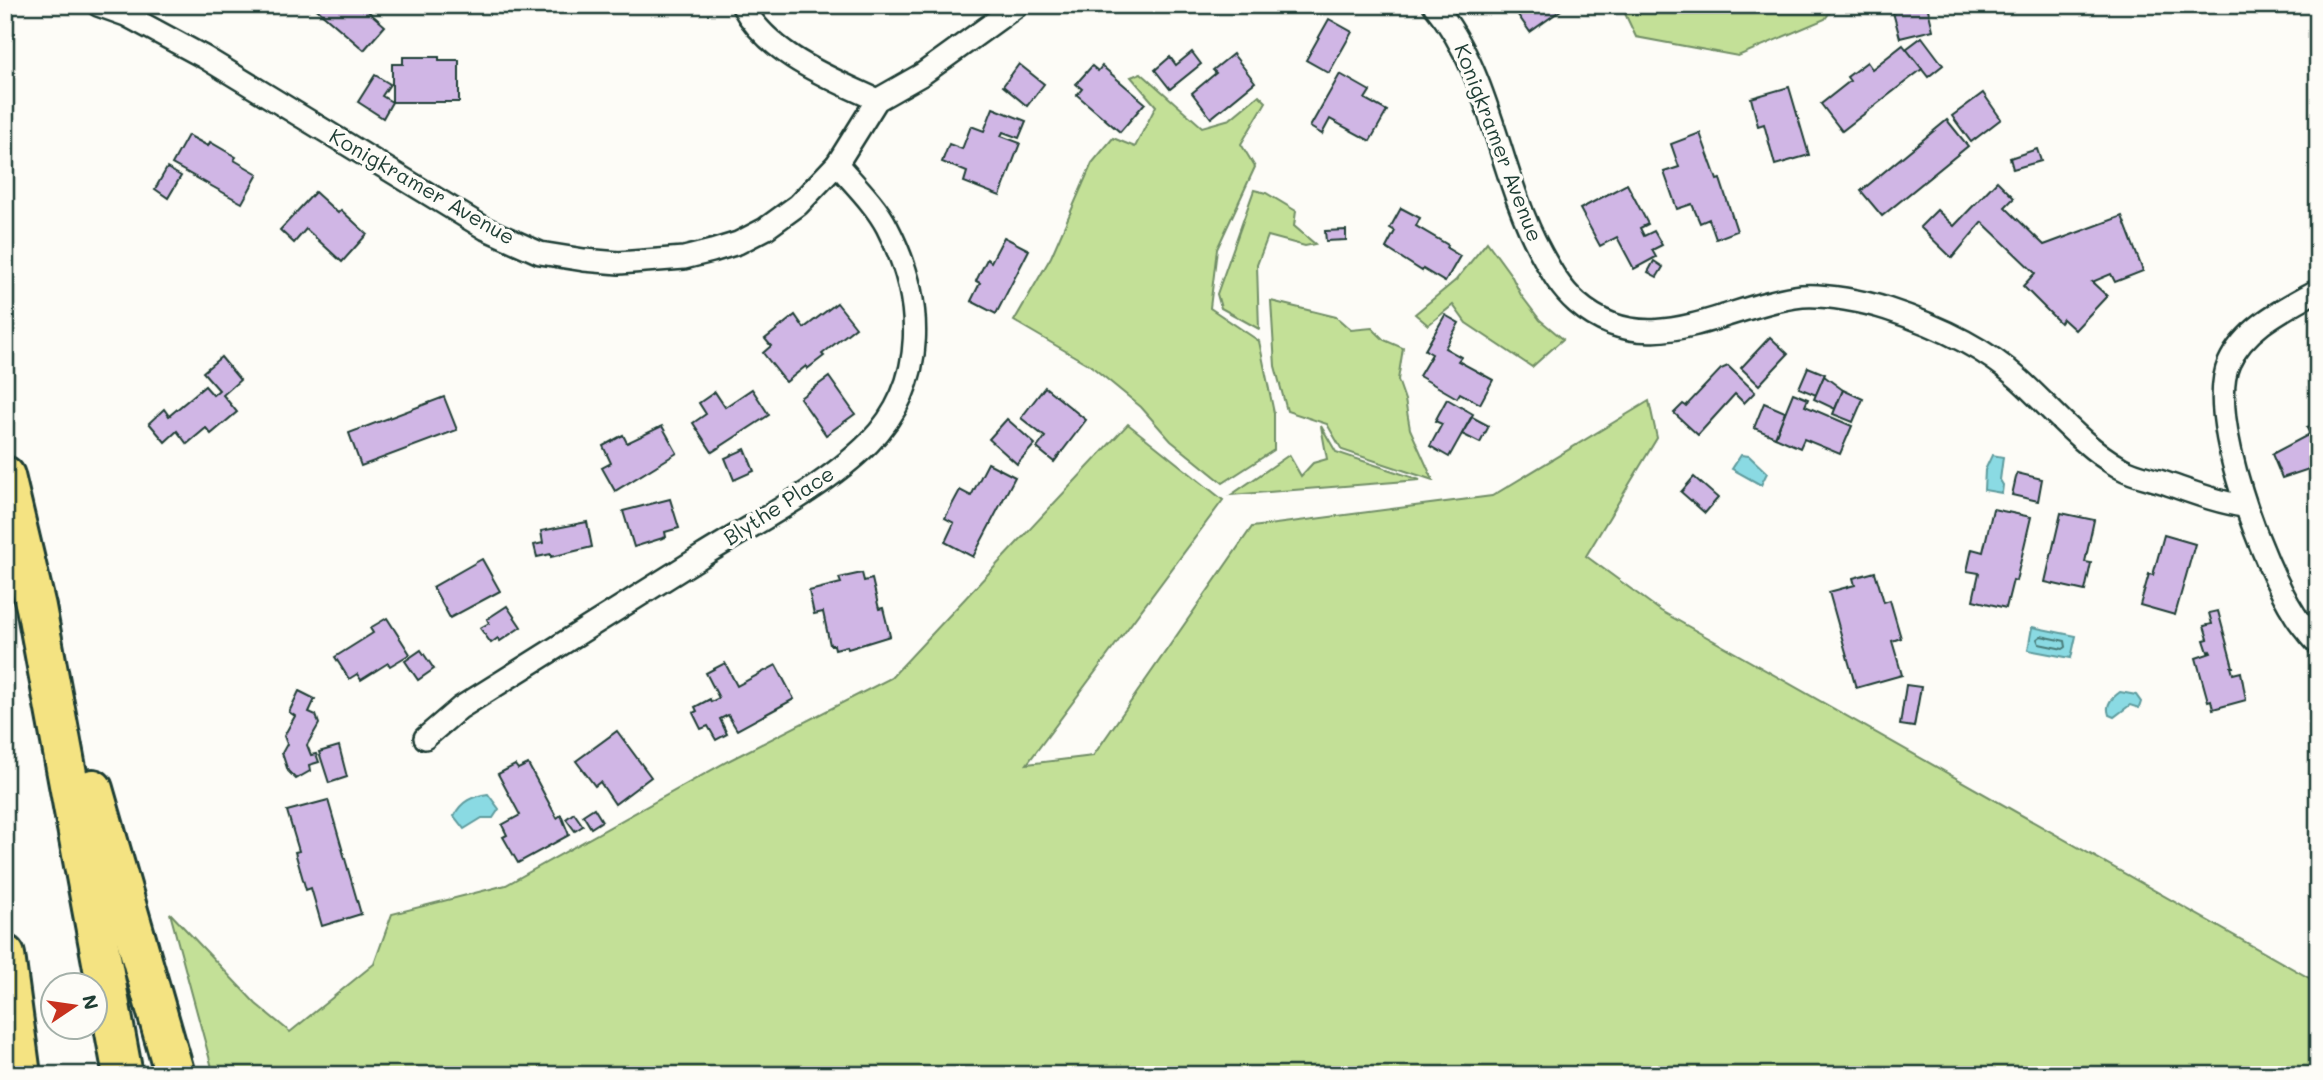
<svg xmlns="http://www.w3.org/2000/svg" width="2323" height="1080" viewBox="0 0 2323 1080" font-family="Mali,sans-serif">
<rect width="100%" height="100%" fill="#fdfcf7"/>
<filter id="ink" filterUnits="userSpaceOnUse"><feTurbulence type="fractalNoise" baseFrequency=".0143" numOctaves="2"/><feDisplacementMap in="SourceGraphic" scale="14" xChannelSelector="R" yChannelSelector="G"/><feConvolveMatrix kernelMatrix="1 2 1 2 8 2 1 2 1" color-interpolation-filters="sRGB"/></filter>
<g filter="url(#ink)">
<g fill="#c3e097" stroke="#718e66" stroke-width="2">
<path d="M1621 5H1835L1825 19 1738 56 1636 37Z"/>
<path d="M1141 73 1202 127 1230 119 1259 95 1266 102 1241 144 1255 167 1217 249 1210 308 1259 341 1274 413V450L1223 483 1171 441 1141 407 1091 366 1014 321 1051 257 1092 163 1113 138 1135 147 1156 106 1131 77Z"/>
<path d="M1254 190 1266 193 1296 211 1294 226 1315 244 1305 246 1268 236 1257 265 1259 329 1221 308 1217 294Z"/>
<path d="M1487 242 1511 275 1521 295 1540 320 1563 339 1532 367 1466 323 1453 305 1428 325 1415 314 1456 280Z"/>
<path d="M1271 301 1336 317 1351 330 1372 328 1384 340 1403 348 1398 380 1405 400 1410 429 1433 480 1342 450 1327 424 1287 411 1275 366Z"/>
<path d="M1649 401 1657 438 1586 556 1661 611 2318 983V1075H214L170 913 256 1004 290 1032 374 964 392 914 506 885 728 761 891 678 1128 424 1223 500 1027 764 1093 756 1252 527 1492 496Z"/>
<path d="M1321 426 1336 452 1420 480 1231 495 1289 455 1301 476 1313 463 1327 459Z"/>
</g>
<g fill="#8adae3" stroke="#5f9b9d" stroke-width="2">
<path d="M1741 455 1749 456 1767 473 1761 485 1732 469Z"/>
<path d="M1992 455 2003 457 2000 480 2003 485 2002 493 1984 490 1985 470Z"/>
<path d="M2032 627 2076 636 2071 658 2028 650Z"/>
<path d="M2120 692 2136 695 2141 702 2139 708 2130 705 2114 717 2109 715C2105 704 2112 698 2120 692Z"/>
<path d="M488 794 499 809 493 818H482L464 829 454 816C461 801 473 796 488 794Z"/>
</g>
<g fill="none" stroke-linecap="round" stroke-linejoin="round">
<path stroke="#4a7c7a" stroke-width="2" d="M2041 636 2065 641 2066 647 2063 649 2039 644 2037 639Z"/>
</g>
<g fill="#d0b6e5" stroke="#1f3d34" stroke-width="2">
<path d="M312 5H361L385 26 364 50Z"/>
<path d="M1511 5H1568L1530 32Z"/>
<path d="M1891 5H1927L1933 30 1900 38Z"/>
<path d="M1329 19 1352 32 1329 73 1306 60Z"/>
<path d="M1922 37 1943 65 1928 77 1906 49Z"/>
<path d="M1903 45 1922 69 1842 131 1821 104 1850 81 1847 77 1867 62 1872 69Z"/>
<path d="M1192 52 1201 64 1170 89 1155 70 1170 57 1176 65Z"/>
<path d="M1233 54 1255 82 1211 118 1192 93 1216 73 1213 70Z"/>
<path d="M403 57H439V60H459V102H392V64H403Z"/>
<path d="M1019 64 1044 84 1027 106 1003 86Z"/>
<path d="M1092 66 1098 71 1102 66 1145 103 1120 132 1077 95 1082 89 1076 84Z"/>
<path d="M1340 74 1370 91 1365 99 1387 111 1370 141 1330 119 1322 134 1310 127Z"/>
<path d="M375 75 390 84 382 96 392 102 383 118 358 102Z"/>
<path d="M1789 87 1809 155 1775 165 1764 124 1758 126 1751 98Z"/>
<path d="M1983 93 2001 119 1971 142 1952 116Z"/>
<path d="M993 108 1026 121 1019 138 1003 132 1001 136 1020 143 1000 196 964 182 967 172 942 162 949 144 962 149 971 126 984 131Z"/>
<path d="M1947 120 1968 146 1882 216 1861 191Z"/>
<path d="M1700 133 1717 180 1720 179 1737 231 1716 239 1709 219 1700 223 1692 204 1677 209 1664 172 1679 167 1671 144Z"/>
<path d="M188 135 208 146 210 142 236 157 234 160 258 174 242 203 172 164Z"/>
<path d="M2037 149 2041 161 2013 169 2010 158Z"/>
<path d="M167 168 181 176 168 198 155 189Z"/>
<path d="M1997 181 2014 198 2005 207 2044 245 2122 216 2143 271 2115 282 2111 274 2092 282 2107 296 2075 330 2063 319 2060 323 2023 286 2035 273 1982 222 1952 258 1920 227 1937 210 1954 226Z"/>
<path d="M1627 184 1648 224 1640 228 1644 236 1654 231 1662 245 1652 250 1656 257 1634 269 1617 237 1600 246 1580 209Z"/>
<path d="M315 192 338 213 341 210 367 234 342 262 306 229 294 243 280 230Z"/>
<path d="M1401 208 1420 218 1416 226 1448 245 1447 248 1460 256 1445 282 1423 269 1422 271 1386 248 1395 231 1390 228Z"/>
<path d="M1346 230V240L1326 241 1325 231Z"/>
<path d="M1004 237 1029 250 996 314 971 301 980 283 976 281 987 259 991 262Z"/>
<path d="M1654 261 1663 267 1657 277 1648 272Z"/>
<path d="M837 303 856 327 822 354 824 356 807 369 806 366 786 382 763 353 771 346 765 339 795 315 804 328Z"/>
<path d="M1445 315 1459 323 1445 348 1461 357 1458 361 1493 380 1480 404 1460 393 1457 398 1419 376 1432 354 1425 350Z"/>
<path d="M1770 337 1788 354 1759 385 1741 368Z"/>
<path d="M221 357 240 380 223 395 237 412 211 434 206 428 187 444 177 431 165 442 149 423 164 409 169 416 205 386 213 395 219 390 203 372Z"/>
<path d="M1728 366 1755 392 1744 403 1735 394 1698 435 1674 413 1683 404 1686 406 1721 369Z"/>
<path d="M1808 367 1825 374 1816 395 1799 388Z"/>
<path d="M1824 376 1843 390 1835 409 1814 399Z"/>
<path d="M829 377 855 414 826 435 800 398Z"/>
<path d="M1045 387 1086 420 1054 462 1037 448 1045 437 1021 418Z"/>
<path d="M752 389 769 415 712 452 693 423 706 414 699 403 715 392 725 407Z"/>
<path d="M1843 390 1863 399 1853 422 1833 414Z"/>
<path d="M1793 393 1808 399 1805 406 1852 426 1840 454 1804 439 1800 448 1775 437Z"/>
<path d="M444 397 457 430 361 466 349 433Z"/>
<path d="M1447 399 1473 414 1449 457 1430 446 1442 424 1435 421Z"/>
<path d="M1764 403 1785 412 1775 437 1754 428Z"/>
<path d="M1472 417 1489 426 1480 443 1462 434Z"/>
<path d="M1007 419 1035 444 1017 464 989 439Z"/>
<path d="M2318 424V466L2282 478 2272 454 2310 434 2307 428Z"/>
<path d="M662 426 677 453 615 491 602 468 611 463 603 446 623 435 627 443Z"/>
<path d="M745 449 754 471 734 480 725 458Z"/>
<path d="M988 463 1015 477 973 557 945 542 954 523 945 518 960 490 971 496Z"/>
<path d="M2017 473 2042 479 2038 501 2012 495Z"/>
<path d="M1694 477 1718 498 1705 513 1681 492Z"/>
<path d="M670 499 679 528 665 532 666 537 634 547 623 511Z"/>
<path d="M1993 509 2031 517 2016 581 2013 580 2006 608 1973 600 1979 573 1967 571 1972 549 1983 552Z"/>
<path d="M2061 513 2094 520 2085 562 2091 563 2085 591 2045 582Z"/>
<path d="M587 522 592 547 551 557V554L537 557 534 545 543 543 541 531Z"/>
<path d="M2164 535 2195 544 2175 615 2140 605 2149 574 2153 575Z"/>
<path d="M482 559 500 591 450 618 433 587Z"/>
<path d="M1875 572 1884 602 1890 600 1901 638 1892 641 1902 675 1856 688 1829 592 1855 585 1853 578Z"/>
<path d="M862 573 864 581 872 579 879 609 883 608 890 636 848 649 847 646 835 649 834 645H830L823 612 814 614 809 591 841 583 839 578Z"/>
<path d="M507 606 521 627 500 641 498 638 491 643 480 628 489 623 487 619Z"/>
<path d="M2218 611 2233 667H2231L2233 674 2241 672 2246 700 2213 709 2211 700 2208 701 2196 658 2211 653 2210 651 2208 652 2204 640 2208 639 2204 626 2212 624 2209 613Z"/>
<path d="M387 618 410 654 390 666 388 663 361 680 357 674 349 679 335 657 373 633 370 628Z"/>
<path d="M421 650 434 669 418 680 405 661Z"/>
<path d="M725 663 737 686 776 665 794 699 737 730 728 715 720 719 727 734 716 740 708 726 701 729 693 713 697 711 695 707 710 699 711 702 719 698 706 673Z"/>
<path d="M1906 685 1921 687 1914 727 1900 725Z"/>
<path d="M299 691 315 699 309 712 316 715 319 724 307 745 311 755 316 754 319 762 309 765 310 771 296 779 288 771 282 753 287 744 284 736 295 716 289 712Z"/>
<path d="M617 731 651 777 615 804 600 782 595 786 576 761Z"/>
<path d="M339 746 347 777 329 783 319 752Z"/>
<path d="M528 764 557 818 561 815 569 835 518 863 503 837 507 835 502 825 520 815 498 774 515 765 518 769Z"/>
<path d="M328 800 361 914 322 926 311 888 306 890 295 852 299 851 287 811Z"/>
<path d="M594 808 602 821 591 828 583 815Z"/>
<path d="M574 813 583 826 575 831 566 819Z"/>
</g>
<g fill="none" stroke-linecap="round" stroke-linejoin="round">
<g stroke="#1f3d34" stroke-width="26">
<g id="street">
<path d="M98 5 126 15 204 57 486 229 540 253 584 260 619 263 684 258 712 251 738 243 765 229 798 205 837 164 877 100 921 75 1018 5"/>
<path d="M742 5C769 55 828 77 877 100"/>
<path d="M1434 5C1492 75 1498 173 1540 251 1551 271 1560 288 1577 303 1648 365 1725 305 1802 296 1825 294 1866 302 1887 309 1933 324 1984 347 2020 380 2053 410 2082 446 2121 468 2133 475 2149 478 2162 482 2189 491 2216 502 2244 506"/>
<path d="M2318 290C2286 308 2245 327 2229 363 2205 417 2264 567 2295 615 2301 625 2310 635 2318 644"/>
<path d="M425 738 460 708C540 657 621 607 702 556 755 523 825 487 869 443 929 382 924 298 887 227 875 204 854 184 837 164"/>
</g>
</g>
<g stroke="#1f3d34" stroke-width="44">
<g id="highway">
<path d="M5 476 36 607 123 1075"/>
<path d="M93 789 175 1075"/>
<path d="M5 955 21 1075"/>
</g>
</g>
<use href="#street" stroke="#fdfcf7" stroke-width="21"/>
<use href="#highway" stroke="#f4e382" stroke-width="38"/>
</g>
</g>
<g text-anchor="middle" stroke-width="7" stroke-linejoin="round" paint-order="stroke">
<g font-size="21" fill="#1f3d34" stroke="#fdfcf7">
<text transform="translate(1498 143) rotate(69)" y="7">Konigkramer Avenue</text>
<text transform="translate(422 187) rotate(30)" y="7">Konigkramer Avenue</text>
<text transform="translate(779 506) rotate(-33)" y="7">Blythe Place</text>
</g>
</g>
<rect width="2323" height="1080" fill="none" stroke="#fdfcf7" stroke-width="28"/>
<rect x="14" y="14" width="2295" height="1052" fill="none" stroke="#1f3d34" stroke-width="2.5" filter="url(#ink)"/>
<g transform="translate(74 1006) rotate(77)"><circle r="33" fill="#fdfcf7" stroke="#a4b0a9" stroke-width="2"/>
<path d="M0-5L12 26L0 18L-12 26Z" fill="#c8321e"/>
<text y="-10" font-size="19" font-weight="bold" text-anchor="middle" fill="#1f3d34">N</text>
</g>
</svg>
